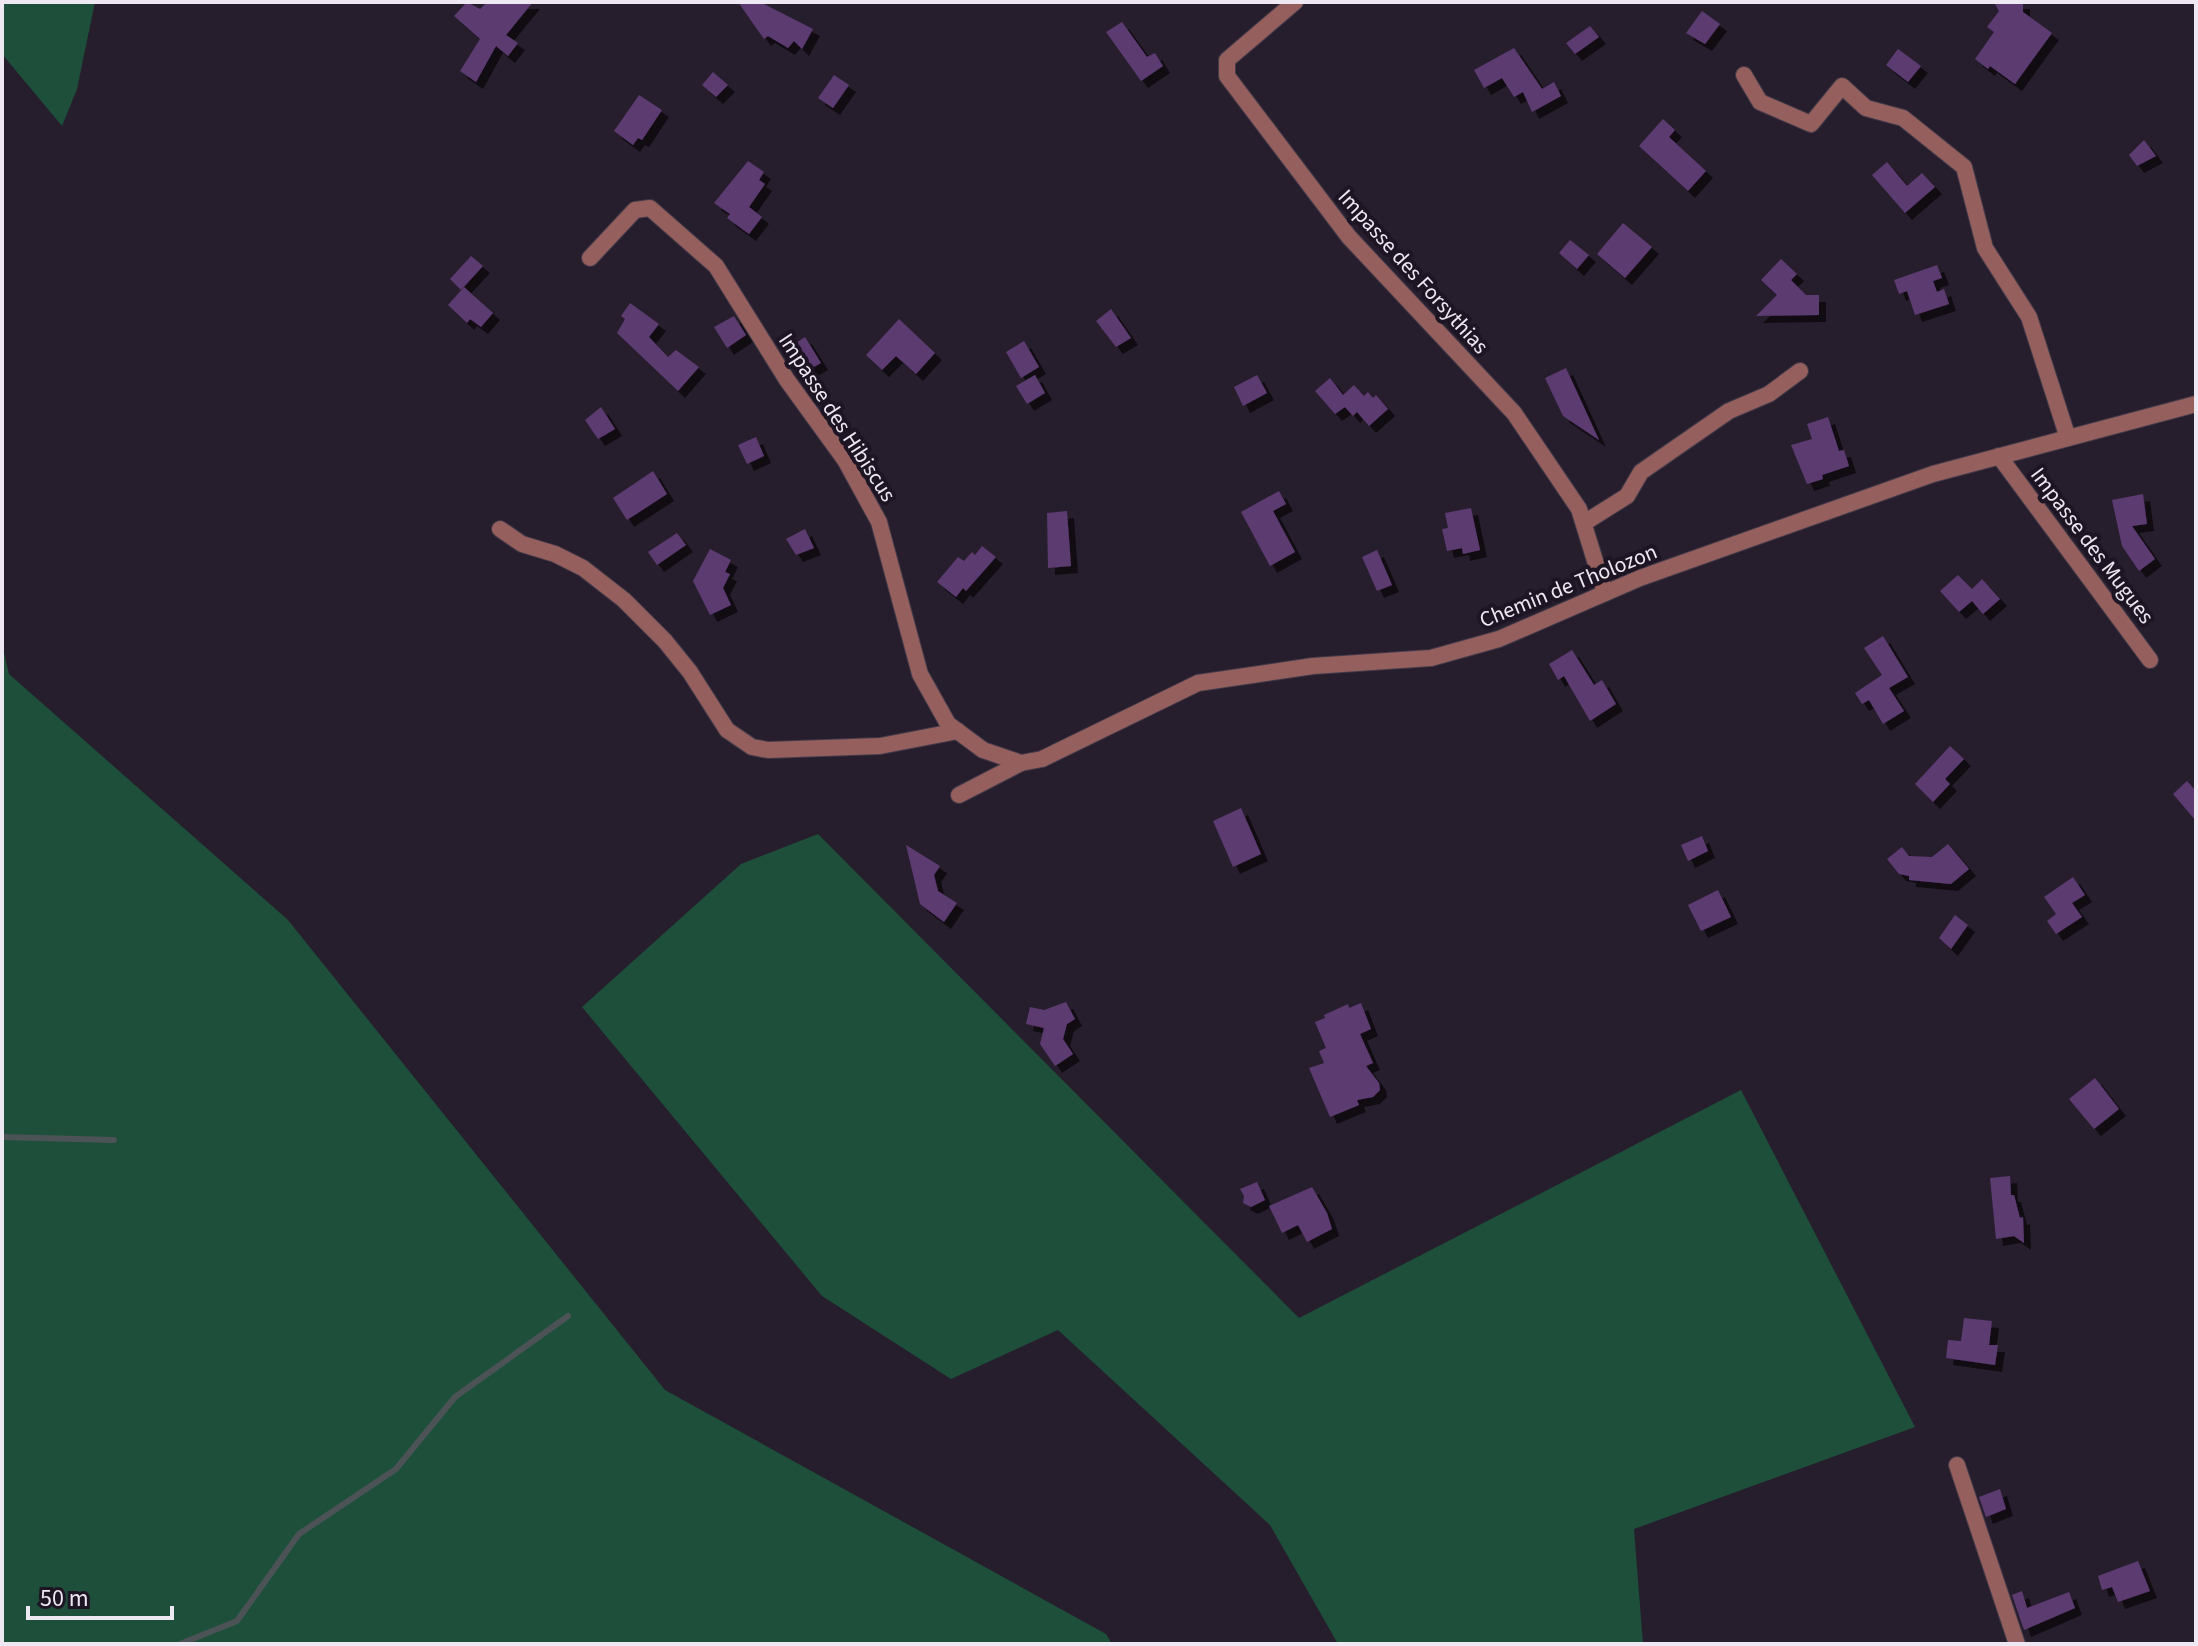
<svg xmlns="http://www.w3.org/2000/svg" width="2198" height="1646" viewBox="0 0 2198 1646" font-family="'Source Sans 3',sans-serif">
<defs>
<filter id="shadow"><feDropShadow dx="7" dy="7" stdDeviation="0" flood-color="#0009"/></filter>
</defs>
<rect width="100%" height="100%" fill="#271e2d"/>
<g fill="#1d4f3a">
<path d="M2 2H95L77 89 62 126 2 54Z"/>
<path d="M2 644 9 674 288 920 665 1390 1106 1634 1112 1644H2Z"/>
<path d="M818 834 1299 1318 1741 1090 1915 1427 1634 1529 1643 1644H1338L1270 1525 1058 1330 951 1379 822 1296 582 1007 741 864Z"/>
</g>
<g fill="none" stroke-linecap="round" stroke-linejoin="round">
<g stroke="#4c5357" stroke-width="6">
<path d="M2 1137 114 1140"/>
<path d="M180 1644 237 1621 299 1534 396 1469 455 1397 568 1316"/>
</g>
</g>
<g fill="#5c3a71" filter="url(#shadow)">
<path d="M467 2 480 9 487 2H533L506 35 518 43 508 56 496 46 476 82 460 71 480 39 454 16Z"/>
<path d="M738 2H760L813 29 802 49 794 41 788 48 768 36 764 39Z"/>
<path d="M1994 2H2023V12L2052 33 2015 84 1990 66 1988 69 1975 59 1994 32 1987 27 1999 11Z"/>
<path d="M1702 11 1720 24 1705 44 1686 33Z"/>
<path d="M1122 22 1147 57 1155 53 1163 66 1141 81 1106 32Z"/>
<path d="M1590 26 1599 37 1575 54 1566 43Z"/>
<path d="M1514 48 1542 89 1554 82 1561 96 1532 112 1523 92 1514 97 1502 78 1484 88 1474 70Z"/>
<path d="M1898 49 1921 66 1908 82 1886 65Z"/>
<path d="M713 72 728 85 716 97 702 85Z"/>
<path d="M834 75 849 85 833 108 818 98Z"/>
<path d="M639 95 662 110 642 140 638 138 633 145 614 131Z"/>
<path d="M1663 119 1675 130 1669 137 1706 171 1688 191 1639 146Z"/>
<path d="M2144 140 2156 156 2137 166 2129 155Z"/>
<path d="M748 161 764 172 759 180 765 184 749 207 762 217 749 234 727 218 730 214 714 203Z"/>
<path d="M1887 162 1907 186 1922 173 1935 187 1905 213 1872 175Z"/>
<path d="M1623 223 1652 247 1625 278 1597 254Z"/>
<path d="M1570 240 1589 255 1577 269 1559 253Z"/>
<path d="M471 256 483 266 461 290 450 279Z"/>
<path d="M1781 259 1797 274 1791 280 1806 295H1819V315L1756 316 1777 295 1761 280Z"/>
<path d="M1937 265 1942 278 1933 281 1937 292 1944 289 1949 304 1915 315 1907 291 1899 294 1894 280Z"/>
<path d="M464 287 493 313 481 327 470 319 467 323 448 305Z"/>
<path d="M630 303 659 324 649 337 668 357 676 350 699 367 678 391 617 333 625 319 621 316Z"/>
<path d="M1111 309 1131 338 1116 347 1096 321Z"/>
<path d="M734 316 746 335 727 348 714 327Z"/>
<path d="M899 319 935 353 916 374 896 356 882 370 866 355Z"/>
<path d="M805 337 821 363 805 372 790 347Z"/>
<path d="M1024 341 1039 367 1021 378 1006 352Z"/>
<path d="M1566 368 1599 440 1563 416 1545 378Z"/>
<path d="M1035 375 1045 393 1027 404 1016 386Z"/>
<path d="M1257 375 1267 393 1243 406 1234 387Z"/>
<path d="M1330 378 1343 395 1354 385 1364 396 1368 392 1373 398 1376 395 1388 409 1369 426 1357 412 1353 416 1345 407 1335 414 1315 391Z"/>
<path d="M601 407 615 429 598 439 585 420Z"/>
<path d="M1828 417 1839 451 1844 450 1849 466 1822 475 1823 479 1807 484 1791 445 1812 439 1807 424Z"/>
<path d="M756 437 764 456 747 464 738 445Z"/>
<path d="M653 471 667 494 627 520 613 498Z"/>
<path d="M1279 491 1286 504 1273 511 1295 552 1270 566 1241 512Z"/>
<path d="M2143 494 2147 524 2132 526 2155 559 2139 571 2122 546 2112 500Z"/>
<path d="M1471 508 1480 550 1463 554 1462 548 1447 551 1442 529 1448 528 1445 513Z"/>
<path d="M1067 511 1071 566 1048 568 1047 513Z"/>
<path d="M805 529 814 548 796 555 786 539Z"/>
<path d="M677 533 686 545 657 565 648 552Z"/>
<path d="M982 546 996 557 966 591 963 588 956 597 937 582 958 557 964 561 972 552 975 555Z"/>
<path d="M710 549 731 560 725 572 730 574 723 588 731 605 710 615 693 581Z"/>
<path d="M1377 550 1392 585 1377 591 1362 557Z"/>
<path d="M1958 575 1972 589 1982 579 2000 599 1983 614 1972 601 1959 612 1940 591Z"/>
<path d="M1883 636 1908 677 1889 688 1904 711 1883 724 1869 700 1862 704 1855 693 1882 675 1864 648Z"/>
<path d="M1572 650 1594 685 1602 680 1616 704 1590 721 1564 676 1558 680 1549 664Z"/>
<path d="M1950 746 1964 759 1945 779 1950 784 1933 802 1915 784Z"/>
<path d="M2187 781 2196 791V821L2173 794Z"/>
<path d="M1241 808 1261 854 1233 867 1213 821Z"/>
<path d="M1702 836 1708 851 1688 861 1681 845Z"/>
<path d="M1948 844 1969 869 1951 884 1909 880V876L1899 874 1887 859 1902 847 1909 856 1932 857Z"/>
<path d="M906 845 940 866 934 875 938 891 957 903 944 922 920 904Z"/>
<path d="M2073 877 2085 895 2072 903 2082 917 2056 934 2047 921 2056 914 2044 897Z"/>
<path d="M1718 890 1731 917 1701 931 1688 905Z"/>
<path d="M1955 915 1968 925 1951 949 1939 938Z"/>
<path d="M1066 1002 1075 1019 1067 1024 1063 1039 1073 1054 1055 1066 1040 1044 1044 1028 1026 1024 1030 1007 1044 1010Z"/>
<path d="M1361 1003 1371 1029 1360 1034 1373 1063 1366 1066 1379 1083 1380 1090 1373 1097 1357 1100 1359 1105 1330 1117 1309 1068 1324 1063 1319 1051 1326 1048 1315 1022 1325 1018 1324 1015 1348 1004 1349 1008Z"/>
<path d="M2095 1078 2119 1109 2094 1129 2069 1099Z"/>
<path d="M2010 1176 2011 1195H2014L2020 1218 2023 1217 2024 1243 2014 1236 1996 1239 1990 1178Z"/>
<path d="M1257 1182 1265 1200 1251 1207 1243 1203 1244 1196 1240 1189Z"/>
<path d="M1312 1187 1327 1213 1332 1229 1307 1242 1298 1225 1282 1233 1269 1206Z"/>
<path d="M1964 1318 1992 1321 1989 1345H1998L1995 1365 1946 1358 1948 1340 1961 1341Z"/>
<path d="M2000 1489 2006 1509 1986 1517 1979 1497Z"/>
<path d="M2138 1561 2150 1591 2118 1602 2112 1587 2102 1590 2098 1576Z"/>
<path d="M2022 1591 2027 1608 2069 1592 2075 1608 2024 1630 2012 1595Z"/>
</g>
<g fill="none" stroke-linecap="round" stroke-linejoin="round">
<g stroke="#433a49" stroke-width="18">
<g id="street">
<path d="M1295 2 1227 60V76L1349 237 1514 413 1579 509 1605 593"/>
<path d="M1744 75 1760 102 1811 124 1842 86 1866 108 1903 118 1964 167 1985 248 2029 317 2068 438"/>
<path d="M590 258 635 210 650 208 716 266 787 380 845 460 879 522 920 674 948 724 983 750 1021 763"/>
<path d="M1999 456 2150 660"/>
<path d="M1584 523 1627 496 1641 472 1729 411 1769 394 1800 371"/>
<path d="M500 529 522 544 555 554 583 568 624 600 665 641 690 672 727 730 752 747 768 750 880 746 958 731"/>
<path d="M959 795 1021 763 1042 759 1198 683 1313 666 1431 658 1499 639 1640 578 1933 474 2196 404"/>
<path d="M1957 1465 2017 1644"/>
</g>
</g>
<use href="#street" stroke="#945f5d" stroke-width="16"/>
</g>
<g text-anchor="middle" stroke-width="8" stroke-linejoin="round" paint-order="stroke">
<g font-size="22" fill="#eee8f2" stroke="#1e1524">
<text transform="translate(1414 271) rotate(48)" y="8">Impasse des Forsythias</text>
<text transform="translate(838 417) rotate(57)" y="8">Impasse des Hibiscus</text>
<text transform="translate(2093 545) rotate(53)" y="8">Impasse des Mugues</text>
<text transform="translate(1568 585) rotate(-22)" y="8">Chemin de Tholozon</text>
</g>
</g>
<rect width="2198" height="1646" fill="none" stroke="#eee8f2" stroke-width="8"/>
<path d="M28 1606v12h144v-12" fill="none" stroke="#eee8f2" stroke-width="4"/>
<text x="40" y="1606" font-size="24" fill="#eee8f2" stroke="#1e1524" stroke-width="6" paint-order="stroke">50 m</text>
</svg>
